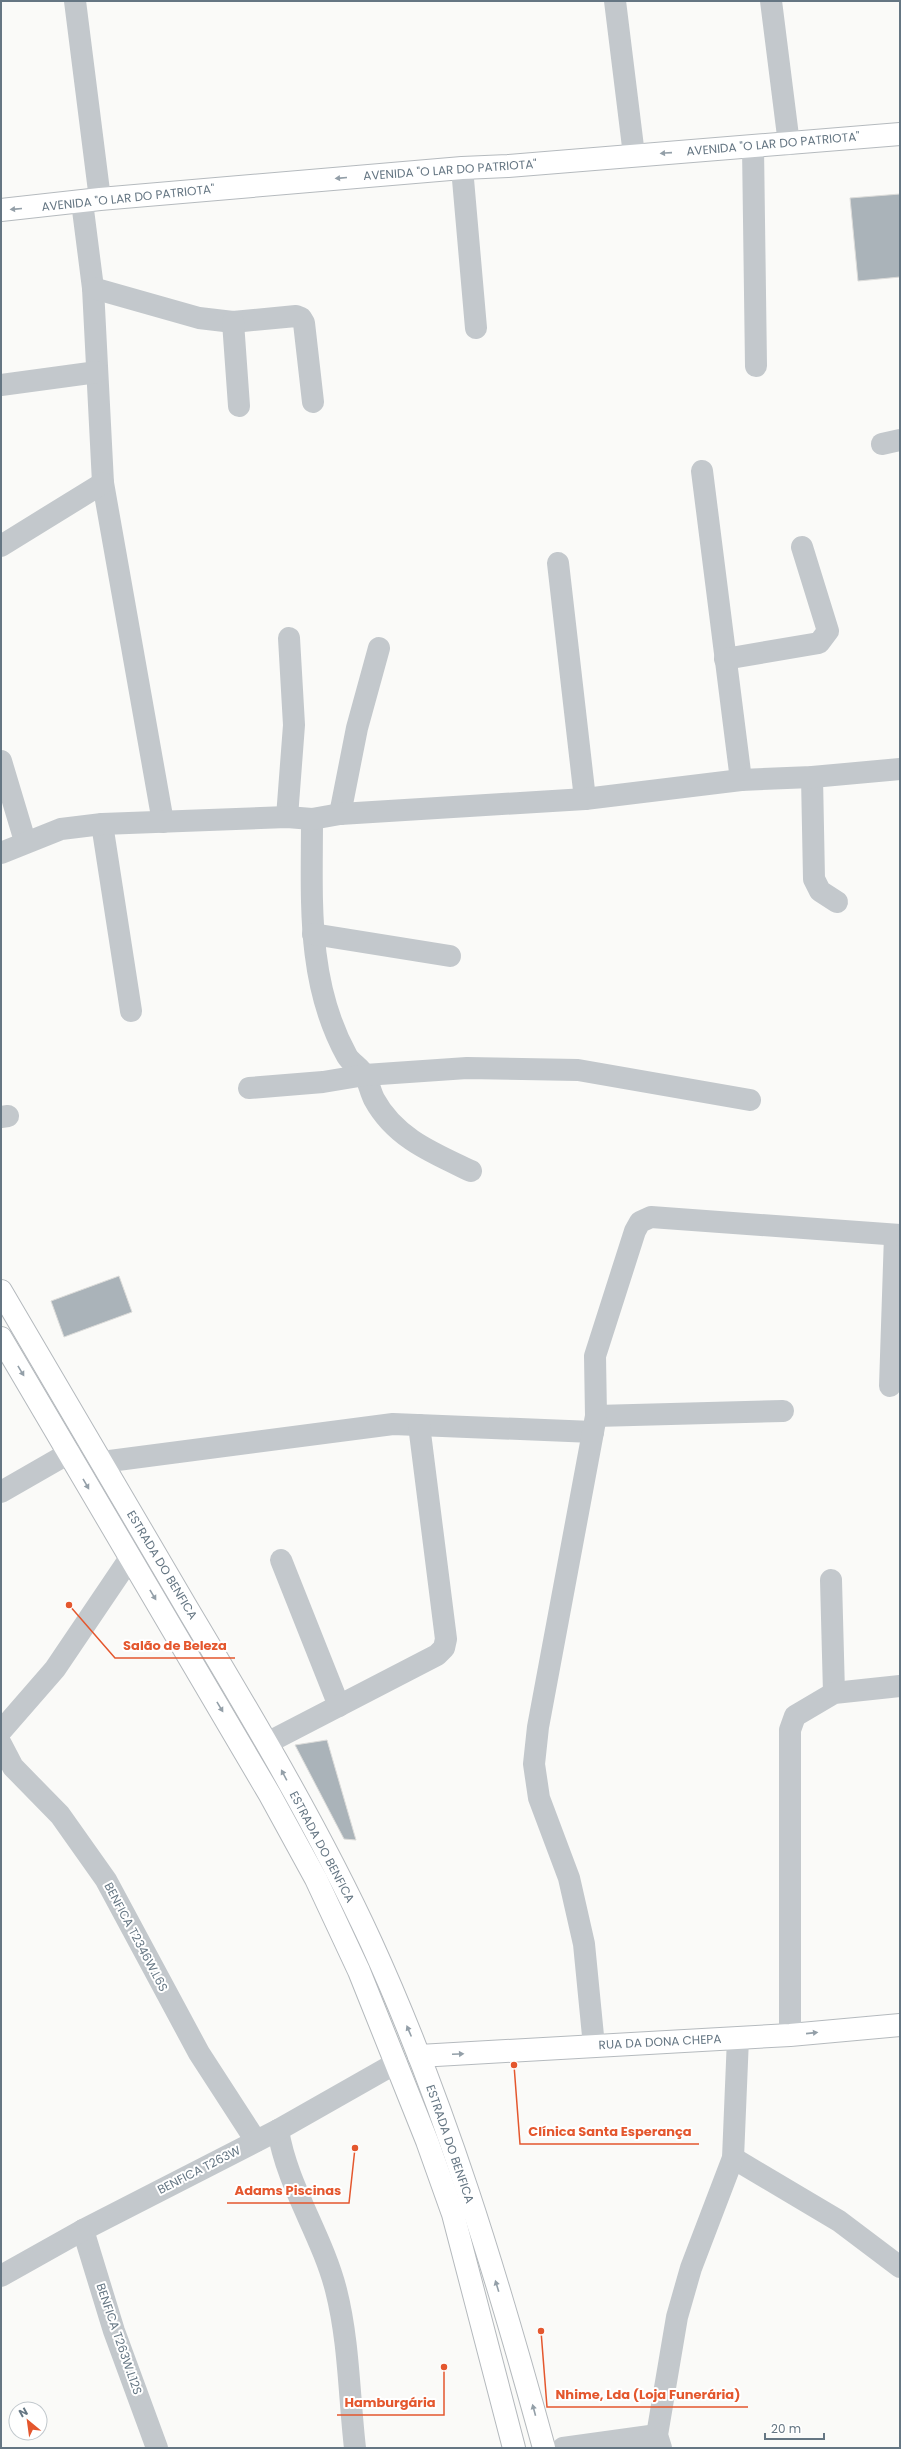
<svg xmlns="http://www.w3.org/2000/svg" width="901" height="2449" viewBox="0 0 901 2449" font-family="Poppins,sans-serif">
<rect width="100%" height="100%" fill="#fafaf8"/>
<g fill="#aab3b9" stroke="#dcdcda">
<path d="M900 194V277L858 281 850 198Z"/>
<path d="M119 1276 132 1312 64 1337 51 1301Z"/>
<path d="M327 1740 356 1840 344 1839 295 1745Z"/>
</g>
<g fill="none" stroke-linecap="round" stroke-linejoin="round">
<g stroke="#b5babe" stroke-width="24">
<g id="major">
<path d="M1 210 100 199 462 168 508 166 900 134"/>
<path d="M419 2056 790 2035 900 2025"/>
</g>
</g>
<g stroke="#b4b9bd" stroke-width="24">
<g id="highway">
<path d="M1 1291C64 1397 125 1503 187 1608 252 1717 318 1827 371 1942 445 2104 497 2276 544 2448"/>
<path d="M1 1338 270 1795 316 1879 359 1971 427 2141 453 2214 514 2448"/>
</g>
</g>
<g stroke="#c3c8cc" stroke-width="22">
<path d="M75 1 100 199"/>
<path d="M615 1 634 155"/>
<path d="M771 1 789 144"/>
<path d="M753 147 756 366"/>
<path d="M462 168 476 328"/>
<path d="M82 202 93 288 103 483 163 822"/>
<path d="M93 288 199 318 233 322 296 316 301 318 304 323 313 402"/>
<path d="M233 322 239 406"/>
<path d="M1 385 97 372"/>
<path d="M882 444 900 440"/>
<path d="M702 471 741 780"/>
<path d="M1 546 103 483"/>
<path d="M558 563 585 799"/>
<path d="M725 659 819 643 828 631 802 547"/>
<path d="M1 761 25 841"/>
<path d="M812 777 814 879 820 891 837 902"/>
<path d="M340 814 357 728 379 648"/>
<path d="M287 817 294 725 289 638"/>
<path d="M312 819C312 900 306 982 347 1056 351 1063 361 1068 365 1076 369 1083 370 1091 374 1099 395 1138 433 1153 471 1171"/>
<path d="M102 824 131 1011"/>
<path d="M1 853 61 829 102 824 287 817 312 819 340 814 585 799 741 780 812 777 900 769"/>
<path d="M313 934 450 956"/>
<path d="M249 1088 323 1082 365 1075 467 1068 578 1070 750 1100"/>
<path d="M1 1117 8 1116"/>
<path d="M890 1386 895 1235"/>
<path d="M596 1416 783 1411"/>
<path d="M102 1462 393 1424 593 1432"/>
<path d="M1 1492 69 1453"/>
<path d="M281 1560 339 1706"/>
<path d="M831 1580 834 1693"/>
<path d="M1 1731 55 1669 130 1558"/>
<path d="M267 1743 437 1655 444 1648 446 1639 419 1425"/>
<path d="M1 1744 13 1767 60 1815 106 1880 199 2053 256 2141"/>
<path d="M790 2035V1730L795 1716 834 1693 900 1686"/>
<path d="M594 2046 584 1944 569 1878 539 1798 534 1764 538 1727 596 1416 595 1356 635 1231 640 1222 651 1217 900 1235"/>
<path d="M278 2130C287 2186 322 2235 336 2290 349 2341 349 2396 355 2448"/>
<path d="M733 2158 839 2221 900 2267"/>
<path d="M83 2230 114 2331 157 2448"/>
<path d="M1 2276 83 2230 278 2130 396 2063"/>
<path d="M563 2448 657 2435"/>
<path d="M661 2448 657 2435 677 2317 691 2268 733 2158 738 2038"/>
</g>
<use href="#major" stroke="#fff" stroke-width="22"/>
<use href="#highway" stroke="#fff" stroke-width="22"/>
</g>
<defs><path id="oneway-solid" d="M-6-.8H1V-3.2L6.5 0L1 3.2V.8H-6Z"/></defs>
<g fill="#939fa8">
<use href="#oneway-solid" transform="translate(666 153) rotate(176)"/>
<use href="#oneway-solid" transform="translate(341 178) rotate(175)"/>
<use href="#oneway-solid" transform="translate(16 209) rotate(175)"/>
<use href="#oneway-solid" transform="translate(21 1371) rotate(59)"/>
<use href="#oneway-solid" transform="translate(86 1484) rotate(60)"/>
<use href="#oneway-solid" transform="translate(153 1595) rotate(59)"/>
<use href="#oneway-solid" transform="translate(220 1707) rotate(59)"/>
<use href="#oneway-solid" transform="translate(284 1775) rotate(-118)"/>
<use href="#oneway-solid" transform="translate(409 2031) rotate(-113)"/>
<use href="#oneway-solid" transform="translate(812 2033) rotate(-6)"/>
<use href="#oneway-solid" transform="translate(458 2054) rotate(-3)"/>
<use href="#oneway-solid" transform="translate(497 2286) rotate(-107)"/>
<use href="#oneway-solid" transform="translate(534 2410) rotate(-105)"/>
</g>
<g text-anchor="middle" stroke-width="4" stroke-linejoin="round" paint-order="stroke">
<g font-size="12" fill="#657683" stroke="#fff">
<text transform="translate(773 144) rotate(-5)" y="4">AVENIDA "O LAR DO PATRIOTA"</text>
<text transform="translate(450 170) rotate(-4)" y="4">AVENIDA "O LAR DO PATRIOTA"</text>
<text transform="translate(128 198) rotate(-6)" y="4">AVENIDA "O LAR DO PATRIOTA"</text>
<text transform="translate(162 1565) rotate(59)" y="4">ESTRADA DO BENFICA</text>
<text transform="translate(322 1847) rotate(62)" y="4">ESTRADA DO BENFICA</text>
<text transform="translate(136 1937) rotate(62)" y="4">BENFICA T2346W.L6S</text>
<text transform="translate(660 2042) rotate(-3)" y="4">RUA DA DONA CHEPA</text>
<text transform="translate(450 2144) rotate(71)" y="4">ESTRADA DO BENFICA</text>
<text transform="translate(199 2170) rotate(-27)" y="4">BENFICA T263W</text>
<text transform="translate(119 2339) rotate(71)" y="4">BENFICA T263W.L12S</text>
</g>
</g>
<path fill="none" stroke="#e4572e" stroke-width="1.5" d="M69 1605L115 1658H235M514 2065L520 2144H699M355 2148L349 2203H227M541 2331L547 2407H748M444 2367L444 2415H337"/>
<g fill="#e4572e" stroke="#fff" stroke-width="1.5">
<circle cx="69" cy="1605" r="4"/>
<circle cx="514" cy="2065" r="4"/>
<circle cx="355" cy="2148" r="4"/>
<circle cx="541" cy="2331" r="4"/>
<circle cx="444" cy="2367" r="4"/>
</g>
<g font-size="13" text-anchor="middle" font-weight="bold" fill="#e4572e" stroke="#fff" stroke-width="4" stroke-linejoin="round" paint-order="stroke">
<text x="175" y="1650">Salão de Beleza</text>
<text x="610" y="2136">Clínica Santa Esperança</text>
<text x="288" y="2195">Adams Piscinas</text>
<text x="648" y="2399">Nhime, Lda (Loja Funerária)</text>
<text x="390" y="2407">Hamburgária</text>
</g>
<rect width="901" height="2449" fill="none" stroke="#657683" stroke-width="4"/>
<g transform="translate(28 2421) rotate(331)"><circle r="19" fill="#ffffff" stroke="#c1c8cd"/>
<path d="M0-3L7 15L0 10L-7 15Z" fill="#e4572e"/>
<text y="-6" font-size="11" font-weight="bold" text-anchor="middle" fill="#657683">N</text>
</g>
<path d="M765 2433v6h59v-6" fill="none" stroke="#657683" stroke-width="2"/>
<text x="771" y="2433" font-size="12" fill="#657683" stroke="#ffffff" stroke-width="3" paint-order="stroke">20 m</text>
</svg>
